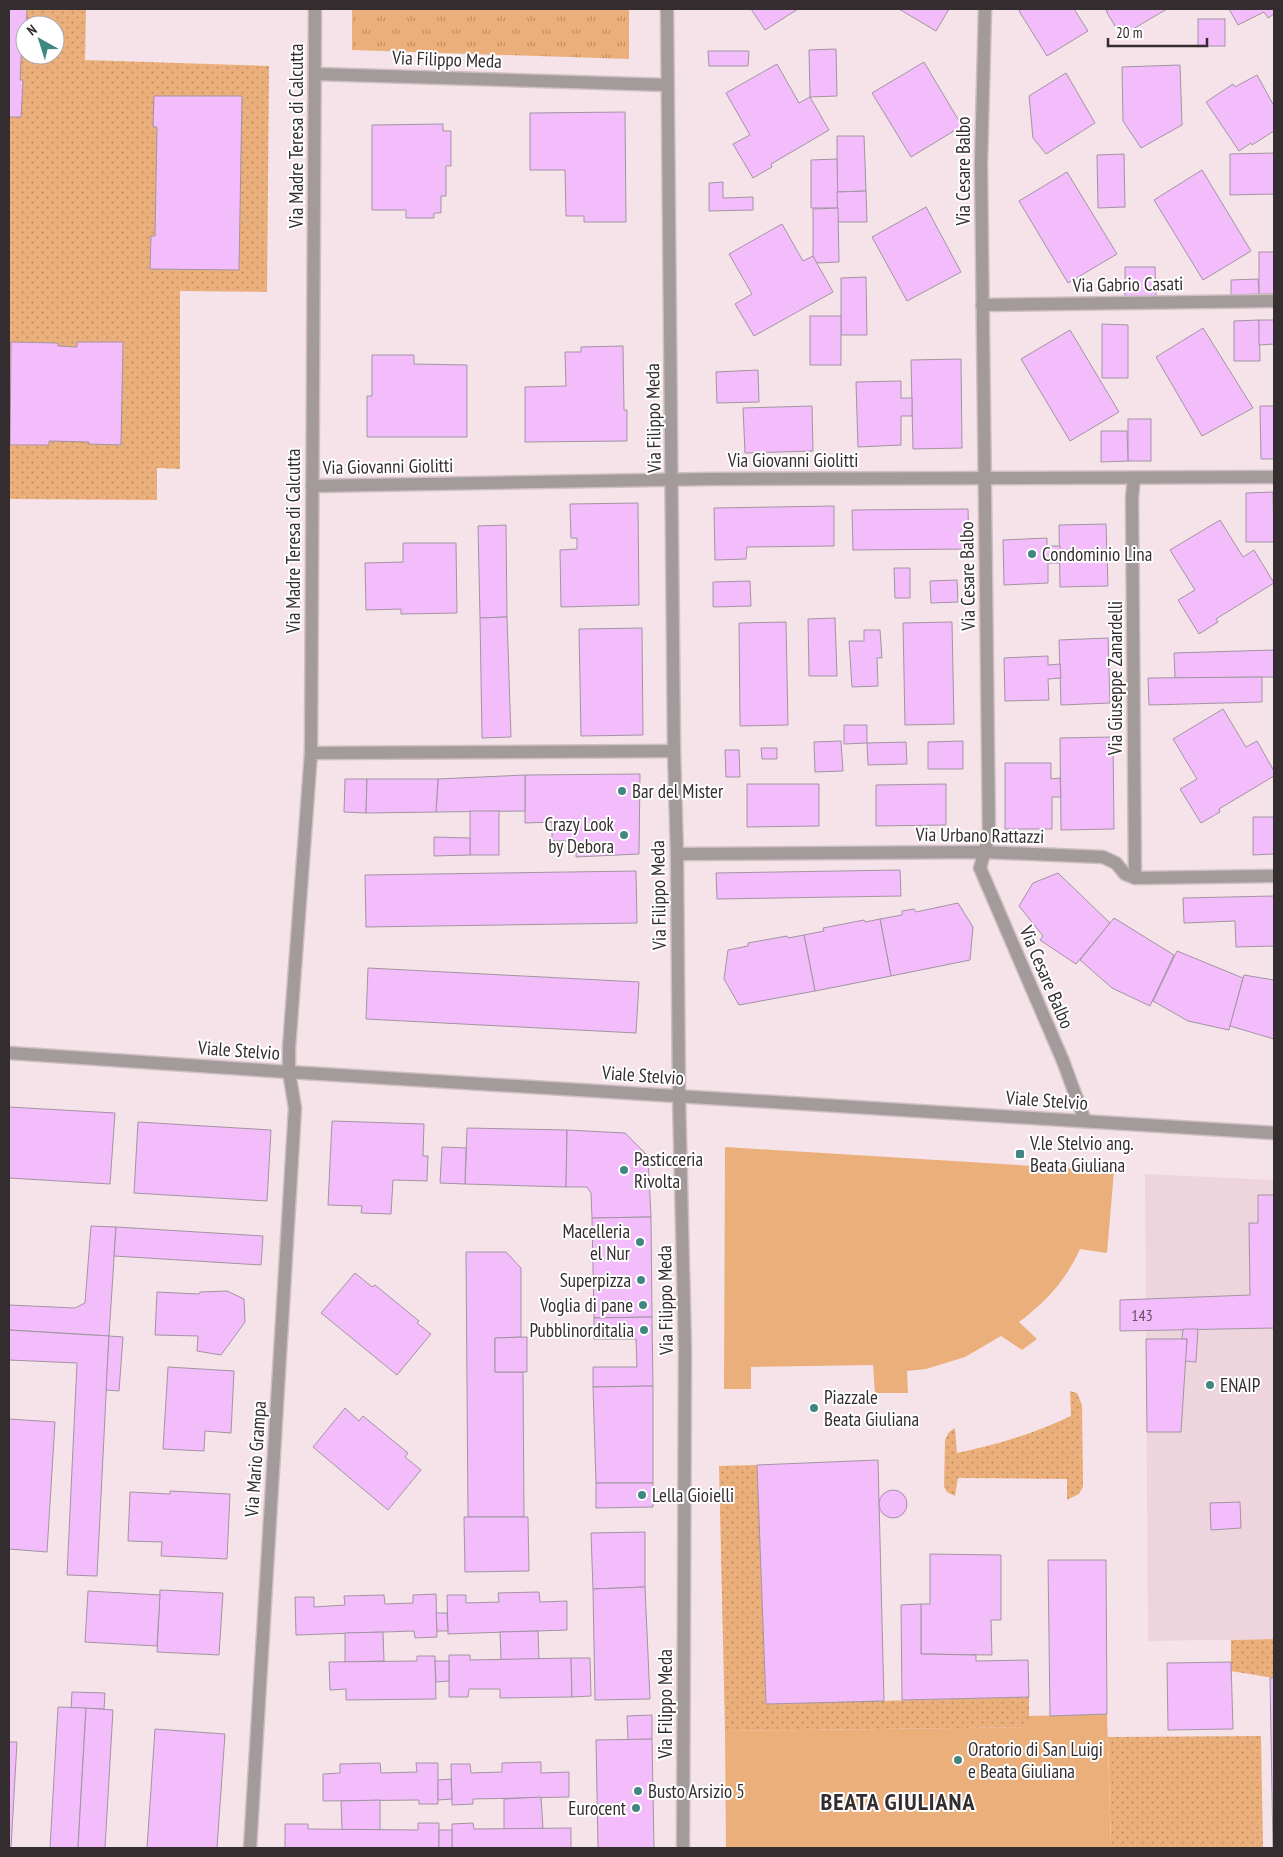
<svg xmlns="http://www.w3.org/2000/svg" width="1283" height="1857" viewBox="0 0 1283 1857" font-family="'PT Sans Narrow',sans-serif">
<defs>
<pattern id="grass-tufts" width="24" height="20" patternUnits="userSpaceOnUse" patternTransform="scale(1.25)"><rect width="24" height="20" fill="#ebaf7c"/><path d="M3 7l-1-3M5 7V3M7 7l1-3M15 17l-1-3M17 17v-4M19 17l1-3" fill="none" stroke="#bf8f66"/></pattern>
<pattern id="garden-dots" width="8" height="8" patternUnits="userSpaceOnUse" patternTransform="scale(1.25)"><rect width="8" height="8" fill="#ebaf7c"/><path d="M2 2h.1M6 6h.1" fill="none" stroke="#bf8f66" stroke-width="1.8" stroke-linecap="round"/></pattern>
</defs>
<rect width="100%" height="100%" fill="#f6e3e9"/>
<path fill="#eed4dc" d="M1145 1174 1274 1180V1639L1148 1641Z"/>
<path fill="url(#grass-tufts)" d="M352 9H629V59L352 50Z"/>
<g fill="#ebaf7c">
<path d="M725 1147 1114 1171 1107 1253 1080 1249C1066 1280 1046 1302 1019 1322L1037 1339 1022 1350 1001 1336 965 1357 926 1369 907 1371 908 1393H875L873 1365 751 1367V1389H724Z"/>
<path d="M1107 1714 1111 1848H726L725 1731 1028 1727 1029 1716Z"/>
</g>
<g fill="url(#garden-dots)" fill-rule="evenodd">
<path d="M9 9H86L85 60 269 66 267 292 180 291V469L157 468V500L9 499ZM25 25H55V55H25Z"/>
<path d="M1070 1391 1077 1393 1082 1405 1083 1487 1079 1494 1067 1500V1479L958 1478 955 1496 947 1492 944 1487 945 1440 949 1432 955 1428 957 1453C997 1445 1035 1433 1071 1416Z"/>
<path d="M757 1465 766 1704 1029 1697V1727L725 1731 719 1466Z"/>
<path d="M1274 1639V1678L1231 1671V1640Z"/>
<path d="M1261 1736 1263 1848H1111L1108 1737Z"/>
</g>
<g fill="#f3bcfb" stroke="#a195a2">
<path d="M9 9H27L25 41 22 42 20 80H23L21 117H9Z"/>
<path d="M751 9H798L765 30Z"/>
<path d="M899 9H949L936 31Z"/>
<path d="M1022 9H1074L1088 31 1047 56 1019 11Z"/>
<path d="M1110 9H1167L1121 36 1106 11Z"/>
<path d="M1229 9H1274V14L1268 18 1264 12 1238 25Z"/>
<rect x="1198" y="19" width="27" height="27"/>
<path d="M836 49 837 96 810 97 809 50Z"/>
<path d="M708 51H749L748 66H709Z"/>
<path d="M924 62 962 126 911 157 872 93Z"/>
<path d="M777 64 799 103 810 97 829 130 771 164 772 167 753 178 733 144 750 135 726 93Z"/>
<path d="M1180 65 1182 125 1141 148 1123 121 1122 67Z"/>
<path d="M1066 73 1095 123 1046 154 1033 138 1029 96Z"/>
<path d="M1257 75 1274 106V131L1252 145 1251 143 1239 151 1206 102 1233 84 1235 87Z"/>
<path d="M154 96H242L239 270 150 269 151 236H155L157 127H153Z"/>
<path d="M625 112 626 222H584V216H566L565 170H530V113Z"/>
<path d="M443 124V131H451V166H446V196H441V213H434V218H406V210H372V125Z"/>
<path d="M837 136H864L866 191 837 192Z"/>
<path d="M1274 153V194L1230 195V154Z"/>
<path d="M1124 154 1125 207 1098 208 1097 155Z"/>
<path d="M837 159 838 208H811V160Z"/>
<path d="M1202 170 1251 251 1203 280 1154 200Z"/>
<path d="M1067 172 1117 254 1068 283 1019 201Z"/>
<path d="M723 182V198L753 197V210L709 211V183Z"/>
<path d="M866 191 867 222H838L837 192Z"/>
<path d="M926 207 961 272 907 301 872 237Z"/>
<path d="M838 208 839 262 816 263 813 256V209Z"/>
<path d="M782 224 803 261 813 256 833 292 754 336 735 304 752 294 729 254Z"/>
<rect x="1259" y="252" width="15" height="42"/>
<path d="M1125 267H1155L1156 297H1125Z"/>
<path d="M866 277 867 335H841V278Z"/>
<path d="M1258 279 1259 294 1231 295V280Z"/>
<rect x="810" y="316" width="31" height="49"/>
<path d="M1259 320 1260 361H1234V321Z"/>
<path d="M1259 320H1274V344L1259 345Z"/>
<path d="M1102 324 1128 325V378H1102Z"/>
<path d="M1203 328 1253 408 1202 436 1156 357Z"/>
<path d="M1070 330 1119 412 1070 441 1021 359Z"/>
<path d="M11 342 58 343V346L77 347V342H123L121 445 88 444 89 442 49 441V445H10Z"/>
<path d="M623 346 624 410H627V441L525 442V387L566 386 565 352H581V347Z"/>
<path d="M372 355H414V364L467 365V437H367V396H372Z"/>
<path d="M961 359 962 448 913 449 911 360Z"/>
<path d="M758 370 759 402 717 403 716 372Z"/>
<path d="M901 381V398H912V416H901V445L858 447 856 382Z"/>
<path d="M812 406 813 451 745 453 743 408Z"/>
<path d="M1260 406H1274V459H1261Z"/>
<rect x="1128" y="419" width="23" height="42"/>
<path d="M1101 431H1127L1128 461 1101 462Z"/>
<path d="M1273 492 1274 542H1246V493Z"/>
<path d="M638 503 639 605 561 607 560 550 577 549V538H571L570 504Z"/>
<path d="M834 506V546L747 547 746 559 715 560 714 508Z"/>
<path d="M968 509 969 549 853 550 852 510Z"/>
<path d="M1220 520 1243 557 1254 550 1274 583 1216 619 1218 622 1199 634 1178 600 1195 590 1170 550Z"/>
<path d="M1106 524 1108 586 1060 587 1059 525Z"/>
<path d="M506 525 507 617 480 618 478 526Z"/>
<path d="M1047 538V546H1060V563H1048V583L1004 585 1003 540Z"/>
<path d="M403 543H456L457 613 401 614V609L366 610 365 563 403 562Z"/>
<path d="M894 568H910V598H895Z"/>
<path d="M957 580 958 602 931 603 930 581Z"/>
<path d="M750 581 751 606 713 607V582Z"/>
<path d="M507 617 511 737 482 738 480 618Z"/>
<path d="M835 618 837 676H809L808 619Z"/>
<path d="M786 622 788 725 740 726 739 623Z"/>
<path d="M952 622 954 724 905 725 903 623Z"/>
<path d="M642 628 643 735 581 736 579 629Z"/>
<path d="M864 630H880L882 658H877L878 686 852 687 849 641H864Z"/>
<path d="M1108 638 1110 703 1061 705 1059 640Z"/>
<path d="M1274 650V677L1175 678 1174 653Z"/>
<path d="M1048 656V665L1060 664 1061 678 1048 679 1049 700 1005 701 1004 658Z"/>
<path d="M1262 677V702L1149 705 1148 678Z"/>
<path d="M1223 709 1246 747 1257 741 1274 771V776L1219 809 1220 812 1201 823 1180 789 1197 779 1173 739Z"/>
<path d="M844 725H867V743L844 744Z"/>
<path d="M1113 737 1114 829 1061 830 1060 738Z"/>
<path d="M841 741 843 771 815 772 814 742Z"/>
<path d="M963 741V769H928V742Z"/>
<path d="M906 742 907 764 868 765 867 743Z"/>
<path d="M761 748H777V759H762Z"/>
<path d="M725 750H739L740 777H726Z"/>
<path d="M1005 763H1051V779L1060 778 1061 797H1052V829H1005Z"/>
<path d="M640 774 639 854 576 857V841H552V822L525 823V775Z"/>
<path d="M525 775V811L436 812 438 779Z"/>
<path d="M345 779H367L366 813 344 812Z"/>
<path d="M367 779H438L436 812 366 813Z"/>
<path d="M747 784H819V826L747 827Z"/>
<path d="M946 784V825L876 826V785Z"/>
<rect x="470" y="811" width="29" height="44"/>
<path d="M1253 817H1274V854L1253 855Z"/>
<path d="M434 837 470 838V855L434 856Z"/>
<path d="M900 870 901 896 717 899 716 873Z"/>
<path d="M636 871 637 923 366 927 365 875Z"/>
<path d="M1058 873 1110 923 1076 964 1040 940 1043 936 1019 906 1033 883Z"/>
<path d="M1274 896V946L1236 947 1235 921 1184 923 1183 898Z"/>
<path d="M958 903 973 927 970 960 891 976 880 919 902 915V911L914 909 916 912Z"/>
<path d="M1114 918 1174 955 1150 1006 1112 988 1080 960Z"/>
<path d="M880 919 891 976 815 991 804 935 824 931 823 928 864 920 865 922Z"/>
<path d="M804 935 815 991 739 1005 724 979 728 950 748 946V943L787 936 788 938Z"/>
<path d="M1177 951 1243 978 1229 1030 1188 1021 1153 1001Z"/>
<path d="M368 968 639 982 636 1033 366 1019Z"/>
<path d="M1244 975 1274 980V1039L1230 1026Z"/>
<path d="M9 1107 115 1113 110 1184 9 1178Z"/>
<path d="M332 1121 424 1124 423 1156H428L427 1181 393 1180 391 1214 361 1213 362 1206 328 1205Z"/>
<path d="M138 1122 271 1130 267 1201 134 1193Z"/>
<path d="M467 1128 567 1130 566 1187 465 1184Z"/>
<path d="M567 1130 625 1133 648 1156 651 1217 592 1218 591 1193 587 1187H566Z"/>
<path d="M442 1147 466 1148 465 1184 440 1183Z"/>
<path d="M1258 1195H1274V1328L1120 1331V1300L1250 1295 1249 1223H1258Z"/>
<path d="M651 1217 652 1317 594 1318 592 1218Z"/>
<path d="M91 1226 116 1227 109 1336 9 1330V1305L75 1308 85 1303Z"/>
<path d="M116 1227 263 1236 261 1265 114 1256Z"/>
<path d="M466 1252H506L521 1268V1337L495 1338V1372H523L524 1517H468Z"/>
<path d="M355 1273 372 1287 375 1285 419 1321 417 1323 431 1334 397 1375 321 1313Z"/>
<path d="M227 1291 244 1299 245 1322 221 1355 197 1351 198 1336 155 1335 157 1292 199 1294 200 1292Z"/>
<path d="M652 1317 653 1386 593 1387V1367H637L636 1339H594V1318Z"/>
<path d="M1183 1329H1198L1196 1362 1185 1361 1187 1339H1182Z"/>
<path d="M9 1330 109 1336 97 1576 67 1575 77 1363 9 1360Z"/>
<path d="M109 1336 123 1337 119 1391 106 1390Z"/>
<path d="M527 1337V1372H495V1338Z"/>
<path d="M1146 1339H1187L1181 1432H1147Z"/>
<path d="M168 1367 234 1371 231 1433 205 1431 204 1451 163 1449Z"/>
<path d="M653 1386V1483H596L593 1387Z"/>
<path d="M345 1408 359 1421 363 1416 408 1453 405 1457 421 1470 388 1510 313 1447Z"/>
<path d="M9 1419 55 1422 47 1552 9 1549Z"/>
<path d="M878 1460 884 1701 766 1704 757 1465Z"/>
<path d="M596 1483H653V1507L596 1508Z"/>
<circle cx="893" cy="1504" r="14"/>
<path d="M170 1491 230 1494 227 1559 161 1556 162 1542 128 1541 130 1492 170 1494Z"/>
<path d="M1240 1502 1241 1528 1211 1530 1210 1503Z"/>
<path d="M464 1517H528L529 1571 465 1572Z"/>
<path d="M645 1532V1587L593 1589 591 1533Z"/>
<path d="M930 1554 1001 1555V1620H991L992 1655 921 1654V1604H930Z"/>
<path d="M1048 1560H1106L1107 1714 1050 1716Z"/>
<path d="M645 1587 650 1699 595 1700 593 1589Z"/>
<path d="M160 1590 223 1593 219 1655 157 1652Z"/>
<path d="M88 1591 160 1595 157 1646 85 1642Z"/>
<path d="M539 1592 540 1602 567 1601V1630L448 1634 447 1595H466V1603L499 1602 498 1593Z"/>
<path d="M436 1594 437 1637 415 1638 414 1631 296 1635 295 1597H314V1607L345 1605 344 1596 384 1595 385 1604 413 1603V1595Z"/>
<path d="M921 1604V1654L976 1655V1661L1028 1660 1029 1697 902 1700 901 1605Z"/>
<path d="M436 1613H447L448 1631H437Z"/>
<path d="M538 1631 539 1659 501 1660 500 1632Z"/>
<path d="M383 1632 384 1661 345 1662V1633Z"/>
<path d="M449 1655H470V1660L571 1658 572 1697 500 1698V1689H469L468 1697H449Z"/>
<path d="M417 1656H435L436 1699 346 1700V1689L330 1690 329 1662 417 1661Z"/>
<path d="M571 1658H590L591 1696 572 1697Z"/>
<path d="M435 1661H449V1681L436 1682Z"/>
<path d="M1231 1662 1233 1729 1168 1730 1167 1663Z"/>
<path d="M1270 1678H1274V1848H1273Z"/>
<path d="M72 1692 105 1693 104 1709 71 1708Z"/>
<path d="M58 1707 86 1708 78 1848H50Z"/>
<path d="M86 1708 113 1710 105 1848H78Z"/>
<path d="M652 1715V1739L628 1740 627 1716Z"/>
<path d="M155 1729 225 1734 217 1848H147Z"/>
<path d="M652 1739 654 1848H598L596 1740Z"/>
<path d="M9 1742H17L11 1848H9Z"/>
<path d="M541 1762V1773L569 1772V1797L473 1799V1804L452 1805 451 1764H470L471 1773 502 1772V1763Z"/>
<path d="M380 1763 381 1773 417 1772 416 1763H438V1804H419V1800L323 1801V1774L340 1773V1764Z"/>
<path d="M451 1779 452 1799 438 1800V1780Z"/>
<path d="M541 1797 543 1829H504V1799Z"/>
<path d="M380 1800V1830H342L341 1801Z"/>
<path d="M418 1823H439V1848H285V1824H308V1829L418 1830Z"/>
<path d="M473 1823 474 1829 571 1828V1848H452V1824Z"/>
<rect x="439" y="1830" width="13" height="18"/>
</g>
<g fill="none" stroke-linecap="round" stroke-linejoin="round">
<g stroke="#cfbfc4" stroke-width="15">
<path id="pedestrian" d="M1063 1061 1085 1121"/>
</g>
<g stroke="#cfbfc4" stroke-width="15">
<g id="minor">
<path d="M667 9 674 751 677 854 679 1097 685 1351 683 1848"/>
<path d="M985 9 981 164 989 836 980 868 1063 1061"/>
<path d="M316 74 667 85"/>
<path d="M982 305 1274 301"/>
<path d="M1134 478 1132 497 1135 878"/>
<path d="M312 486 709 479 1274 477"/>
<path d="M311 753 674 751"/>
<path d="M677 854 984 852 1103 857 1116 863 1125 874 1135 878 1274 876"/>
<path d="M9 1053 289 1072"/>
<path d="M250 1848 295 1108 289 1072V1048L311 753 315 9"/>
</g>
</g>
<g stroke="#cfbfc4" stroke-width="15">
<path id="tertiary" d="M289 1072 1274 1133"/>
</g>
<use href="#pedestrian" stroke="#a39b99" stroke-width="12"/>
<use href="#minor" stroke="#a39b99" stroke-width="12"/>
<use href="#tertiary" stroke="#a39b99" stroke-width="12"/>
</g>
<g fill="#408782" stroke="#fff" stroke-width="2">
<circle cx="1032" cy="554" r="5"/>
<circle cx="622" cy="791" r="5"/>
<circle cx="624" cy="835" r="5"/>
<rect x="1015" y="1149" width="10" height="10" rx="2.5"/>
<circle cx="624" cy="1170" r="5"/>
<circle cx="640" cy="1242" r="5"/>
<circle cx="641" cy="1280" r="5"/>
<circle cx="643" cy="1305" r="5"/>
<circle cx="644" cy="1330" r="5"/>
<circle cx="1210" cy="1385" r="5"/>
<circle cx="814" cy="1408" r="5"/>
<circle cx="642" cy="1495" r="5"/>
<circle cx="958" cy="1760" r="5"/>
<circle cx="638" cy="1791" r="5"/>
<circle cx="636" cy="1808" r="5"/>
</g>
<g text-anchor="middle" stroke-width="4" stroke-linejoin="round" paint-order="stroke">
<g font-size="16" fill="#645162">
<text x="1142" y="1321">143</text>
</g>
<g font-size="19" fill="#342d2f" stroke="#fff">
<text transform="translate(447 59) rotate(2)" y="7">Via Filippo Meda</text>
<text transform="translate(296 136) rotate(-90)" y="7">Via Madre Teresa di Calcutta</text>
<text transform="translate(963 171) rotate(-90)" y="7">Via Cesare Balbo</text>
<text transform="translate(1128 284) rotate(-1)" y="7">Via Gabrio Casati</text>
<text transform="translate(653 418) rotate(-91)" y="7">Via Filippo Meda</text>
<text x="793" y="467">Via Giovanni Giolitti</text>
<text transform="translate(388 466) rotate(-1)" y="7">Via Giovanni Giolitti</text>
<text transform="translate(293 541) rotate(-90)" y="7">Via Madre Teresa di Calcutta</text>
<text transform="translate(967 576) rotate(-91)" y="7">Via Cesare Balbo</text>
<text transform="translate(1115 678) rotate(-90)" y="7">Via Giuseppe Zanardelli</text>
<text transform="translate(980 835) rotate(1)" y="7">Via Urbano Rattazzi</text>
<text transform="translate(658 895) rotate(-91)" y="7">Via Filippo Meda</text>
<text transform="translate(1047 977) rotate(67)" y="7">Via Cesare Balbo</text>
<text transform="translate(239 1050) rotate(4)" y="7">Viale Stelvio</text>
<text transform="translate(643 1075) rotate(4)" y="7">Viale Stelvio</text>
<text transform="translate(1047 1100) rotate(4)" y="7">Viale Stelvio</text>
<text transform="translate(665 1300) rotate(-91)" y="7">Via Filippo Meda</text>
<text transform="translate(255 1459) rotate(-86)" y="7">Via Mario Grampa</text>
<text transform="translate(665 1704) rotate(-90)" y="7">Via Filippo Meda</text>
</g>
<g font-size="19" fill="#342d2f" stroke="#fff" text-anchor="start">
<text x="1042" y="561">Condominio Lina</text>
<text x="632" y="798">Bar del Mister</text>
<text x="614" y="831" text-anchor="end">Crazy Look<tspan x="614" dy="22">by Debora</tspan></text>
<text x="1030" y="1150">V.le Stelvio ang.<tspan x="1030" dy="22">Beata Giuliana</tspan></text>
<text x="634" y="1166">Pasticceria<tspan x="634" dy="22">Rivolta</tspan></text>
<text x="630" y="1238" text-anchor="end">Macelleria<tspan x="630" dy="22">el Nur</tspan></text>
<text x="631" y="1287" text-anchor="end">Superpizza</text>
<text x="633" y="1312" text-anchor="end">Voglia di pane</text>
<text x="634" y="1337" text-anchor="end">Pubblinorditalia</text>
<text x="1220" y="1392">ENAIP</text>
<text x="824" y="1404">Piazzale<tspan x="824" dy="22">Beata Giuliana</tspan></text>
<text x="652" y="1502">Lella Gioielli</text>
<text x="968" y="1756">Oratorio di San Luigi<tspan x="968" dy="22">e Beata Giuliana</tspan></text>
<text x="648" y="1798">Busto Arsizio 5</text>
<text x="626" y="1815" text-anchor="end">Eurocent</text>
</g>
<g font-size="24" font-weight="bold" letter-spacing="1" fill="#342d2f" stroke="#fff">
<text x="898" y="1810">BEATA GIULIANA</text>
</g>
</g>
<rect width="1283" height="1857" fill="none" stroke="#342d2f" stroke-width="20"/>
<g transform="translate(40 40) rotate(321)"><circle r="24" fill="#ffffff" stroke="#aeabac"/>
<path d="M0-4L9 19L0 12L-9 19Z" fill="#408782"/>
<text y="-8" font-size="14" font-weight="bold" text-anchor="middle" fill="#342d2f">N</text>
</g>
<path d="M1108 38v8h99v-8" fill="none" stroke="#342d2f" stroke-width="2.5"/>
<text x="1116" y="38" font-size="15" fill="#342d2f" stroke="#ffffff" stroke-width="4" paint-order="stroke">20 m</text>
</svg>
